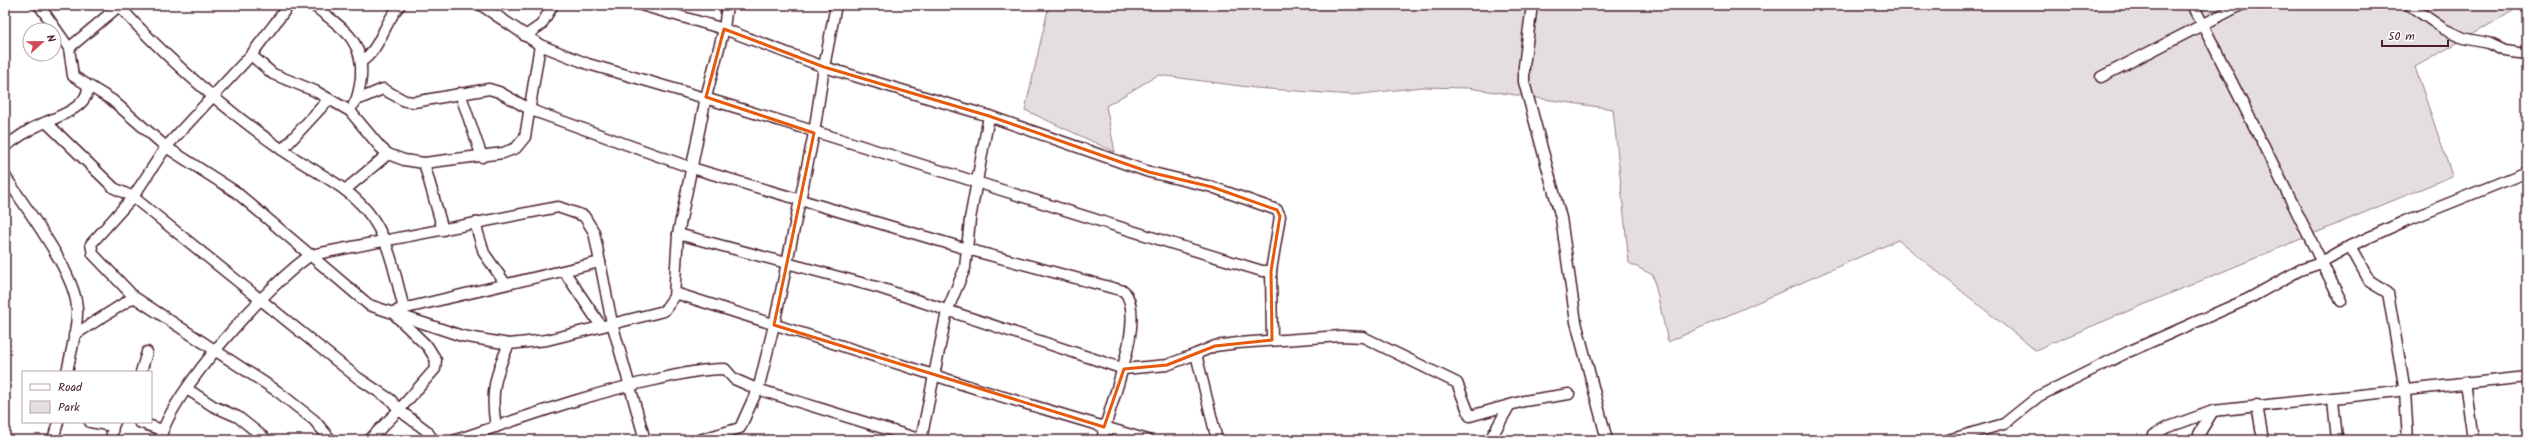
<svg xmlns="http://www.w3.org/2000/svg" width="2532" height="445" viewBox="0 0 2532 445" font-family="Kalam,sans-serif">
<rect width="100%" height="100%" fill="#fff"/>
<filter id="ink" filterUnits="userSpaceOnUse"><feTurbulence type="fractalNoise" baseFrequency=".025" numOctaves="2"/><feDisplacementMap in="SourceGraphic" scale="8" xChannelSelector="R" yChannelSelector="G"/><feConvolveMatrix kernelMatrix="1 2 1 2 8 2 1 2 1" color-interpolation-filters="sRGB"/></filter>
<g filter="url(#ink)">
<path fill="#e5dee0" stroke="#987e86" d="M1049 5H2511L2513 11 2415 67 2452 176 2035 350 1898 240 1668 342 1653 275 1629 263 1613 109 1468 88 1422 87 1353 95 1255 88 1158 75 1106 106 1115 152 1025 110Z"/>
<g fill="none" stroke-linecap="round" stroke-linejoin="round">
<g stroke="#4a1f2b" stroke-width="13">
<g id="street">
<path d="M39 5 69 48 73 76 112 100 166 147 236 192 369 305 462 336 509 344 547 340 664 311 674 297 678 234 706 97 724 29 641 5"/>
<path d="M118 5C167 59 222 107 281 149 310 170 344 183 367 211 390 239 395 275 404 309"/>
<path d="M289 5 251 55 166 147 133 197 91 244 93 254 134 297 277 391 314 420 331 440"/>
<path d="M313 5C340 27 364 38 361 77 360 86 359 96 354 104"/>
<path d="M481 5 540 45 588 64C814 128 1037 203 1262 271H1271L1272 340"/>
<path d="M836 5 824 67 989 116 1149 172 1212 187 1277 210 1280 216 1271 271"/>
<path d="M1532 5 1524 66V82L1561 218 1576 322 1607 440"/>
<path d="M2193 5 2259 136"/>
<path d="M2409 5 2444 29 2463 38 2488 43 2505 51 2527 54"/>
<path d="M525 36 541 25 553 5"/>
<path d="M69 48 119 6"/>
<path d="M251 55 273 74 315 91 350 111 380 147 388 154 404 160 424 163 503 153 516 148 525 137 540 45"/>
<path d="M362 61C381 48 384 22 400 5"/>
<path d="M2101 77 2241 5"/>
<path d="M460 93 482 157"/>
<path d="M357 100 383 89 405 101 414 102 489 89 499 92 531 110 692 168 967 249 970 219 989 116"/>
<path d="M47 123 114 188 133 197 358 378 391 400 399 410 435 369 436 360 428 347 395 315"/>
<path d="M2262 142 2341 301"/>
<path d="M5 146C15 140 26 131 37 126 53 118 89 109 88 86"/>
<path d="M282 150 329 99"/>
<path d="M424 163 443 230"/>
<path d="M5 176C25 207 79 277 77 312 77 332 71 352 67 372"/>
<path d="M345 190 388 154"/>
<path d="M475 223 484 253 505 283"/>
<path d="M678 234 880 288 1124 369 1167 365 1196 354 1217 440"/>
<path d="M2350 246 2370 282 2388 293 2405 391 2408 440"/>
<path d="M564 271 601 326"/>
<path d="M675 293 987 392 1148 440"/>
<path d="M398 310 600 262"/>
<path d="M74 335 134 297"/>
<path d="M1196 354 1215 346 1238 343 1341 336 1363 337 1457 383 1470 416 1524 401 1569 394"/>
<path d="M141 372 147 352"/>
<path d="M2465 382 2473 440"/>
<path d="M187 389 213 406 238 417 267 440"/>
<path d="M2333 399 2337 440"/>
<path d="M2257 405 2263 440"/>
<path d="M90 422 113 426 115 422"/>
<path d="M139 422 162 430"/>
<path d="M496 427C490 393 495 375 509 344"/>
<path d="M53 440 58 422"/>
<path d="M111 440 113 426"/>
<path d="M160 440C170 393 270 282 311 255L558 207 584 216 594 232 612 323 645 440"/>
<path d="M369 440 399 410 427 431 433 440"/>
<path d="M456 440C523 418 590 393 659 379 681 374 702 369 725 369L734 379 757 389 922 440"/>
<path d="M699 440 740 428 759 386 774 325 814 133 824 67 724 29 727 5"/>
<path d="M921 440 947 311 965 268 967 249 1124 291C1148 318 1108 406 1102 440"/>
<path d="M1490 440 1509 406"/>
<path d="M1948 440 2004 424 2039 396 2128 352 2248 299 2300 270 2318 264 2350 246 2405 221 2527 172"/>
<path d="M2152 440 2154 435 2166 428 2213 411 2527 377"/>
<path d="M2202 440 2199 434 2213 411"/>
</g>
</g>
<use href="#street" stroke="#fff" stroke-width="10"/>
</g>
</g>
<path fill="none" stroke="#e8590c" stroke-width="3" stroke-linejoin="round" d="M724 29 824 67 989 116 1149 172 1212 187 1277 210 1280 216 1271 271 1272 340 1215 346 1167 365 1124 369 1104 427 774 325 814 133 706 97Z"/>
<rect width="2532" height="445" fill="none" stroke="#fff" stroke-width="20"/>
<rect x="10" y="10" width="2512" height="425" fill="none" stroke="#4a1f2b" stroke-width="1.5" filter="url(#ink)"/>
<rect x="22" y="371" width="130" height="52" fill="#ffffff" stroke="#b7a5aa"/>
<rect x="30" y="384" width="20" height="6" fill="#ffffff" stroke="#b7a5aa"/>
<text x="58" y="391" font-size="12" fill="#4a1f2b">Road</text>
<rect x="30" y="401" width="20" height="12" fill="#e5dee0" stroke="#b7a5aa"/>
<text x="58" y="411" font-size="12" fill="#4a1f2b">Park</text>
<g transform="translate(42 42) rotate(68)"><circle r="19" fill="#ffffff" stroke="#b7a5aa"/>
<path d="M0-3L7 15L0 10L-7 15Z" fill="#d1495b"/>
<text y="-6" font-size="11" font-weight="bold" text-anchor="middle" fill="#4a1f2b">N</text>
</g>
<path d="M2382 40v6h66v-6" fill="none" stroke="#4a1f2b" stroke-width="2"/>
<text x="2388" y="40" font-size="12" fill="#4a1f2b" stroke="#ffffff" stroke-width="3" paint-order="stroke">50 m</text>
</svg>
